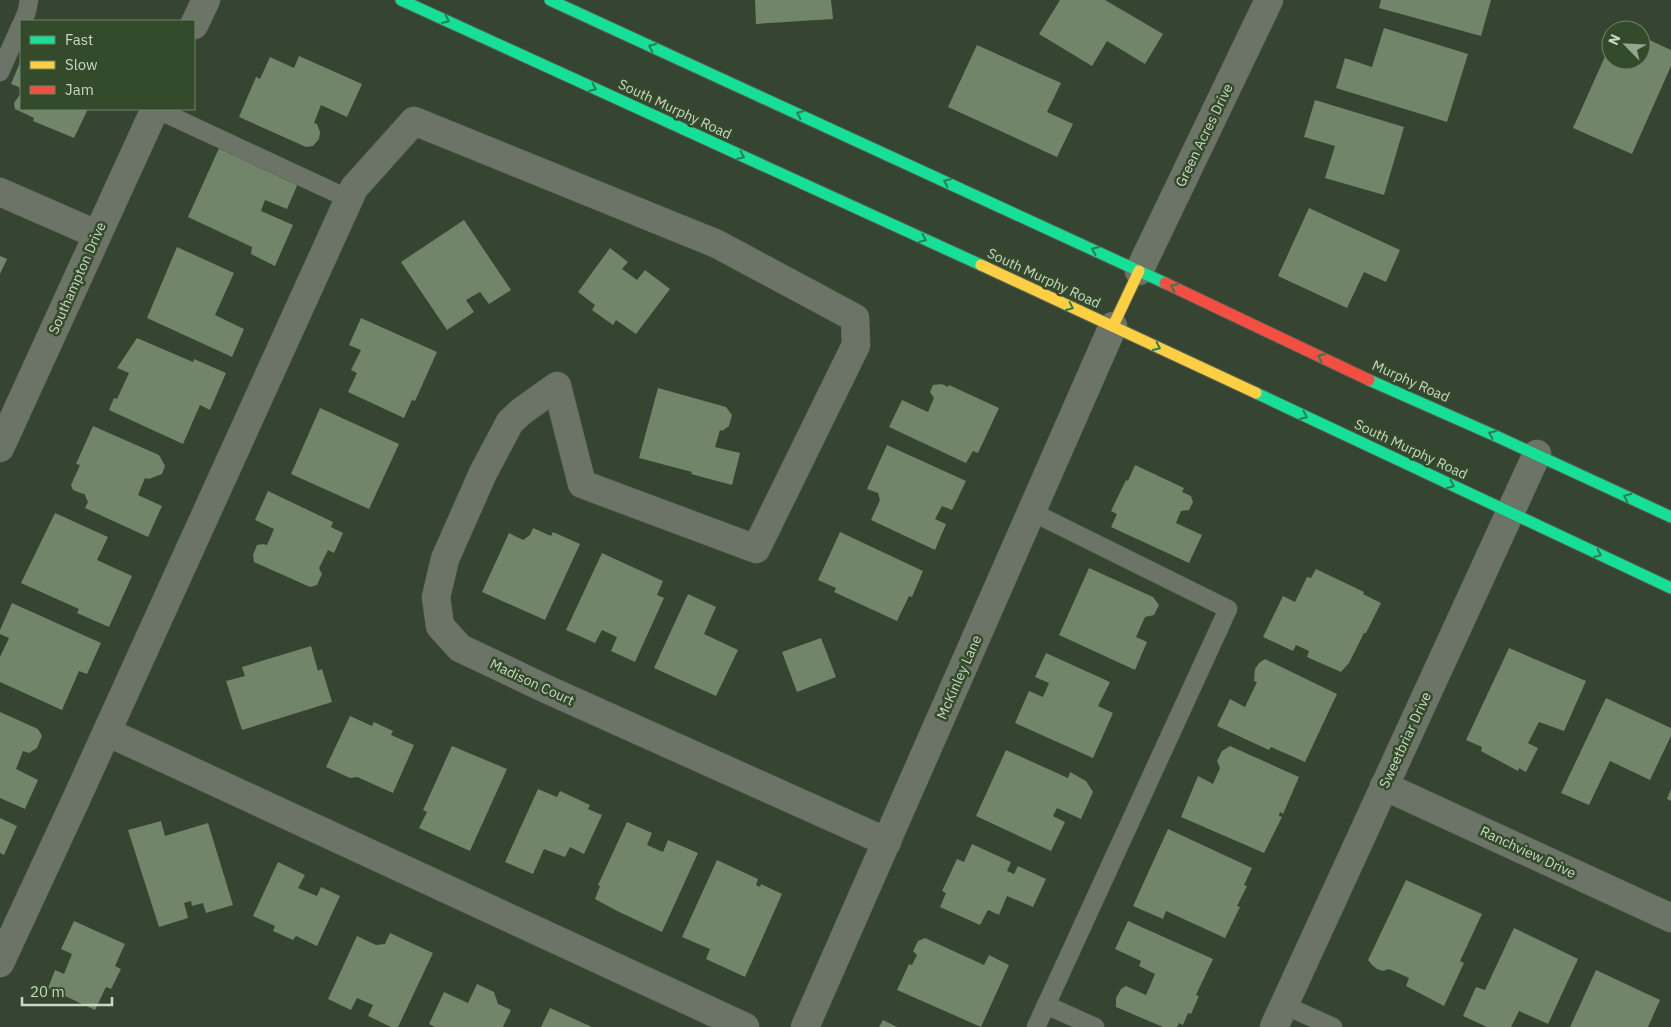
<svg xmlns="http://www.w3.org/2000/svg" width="1671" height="1027" viewBox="0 0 1671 1027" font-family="'IBM Plex Sans',sans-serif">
<rect width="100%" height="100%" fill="#364432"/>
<g fill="#708569">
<path d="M755 0H831L833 19 756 24Z"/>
<path d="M1060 0H1105L1163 34 1145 64 1107 41 1092 66 1039 34Z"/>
<path d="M1381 0H1491L1481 36 1379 8Z"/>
<path d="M1384 28 1468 54 1447 122 1336 88 1345 58 1372 67Z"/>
<path d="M1641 36 1671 50V66L1632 154 1573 128 1611 43V60H1641Z"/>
<path d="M977 45 1061 83 1047 112 1073 124 1057 157 948 107Z"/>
<path d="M299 56 362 84 347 117 321 105 314 123 317 124 320 132 319 139 313 146 306 147 239 117 256 77 260 79 270 57 294 68Z"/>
<path d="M21 60V109H88L74 138 33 121 34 118 15 109 14 103 21 93 19 87 11 84Z"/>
<path d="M1315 100 1404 127 1384 195 1325 178 1335 146 1304 137Z"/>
<path d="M220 146 299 181 287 209 265 200 261 211 293 225 275 266 251 254 252 247 188 217Z"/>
<path d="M1309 208 1400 250 1386 282 1364 272 1347 308 1278 276Z"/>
<path d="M464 220 511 290 489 304 480 292 466 300 474 312 447 330 401 262Z"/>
<path d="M177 247 234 273 215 315 244 329 232 357 147 318Z"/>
<path d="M610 248 628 262 622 269 637 280 645 270 670 289 636 334 616 320 613 325 592 310 595 305 578 292Z"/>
<path d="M0 256 7 259 0 274Z"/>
<path d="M361 318 437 352 415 401 412 400 404 418 348 392 357 373 351 370 361 350 349 345Z"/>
<path d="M137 338 193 362 194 359 226 373 210 410 200 405 183 444 109 410 114 398 117 399 129 373 117 368Z"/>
<path d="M942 384 948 387 949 385 999 408 978 453 973 451 966 463 889 427 902 400 928 412 934 398 930 392 933 385Z"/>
<path d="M658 388 726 407 732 415 729 426 722 431 720 430 715 447 740 453 732 485 691 474 692 472 639 458Z"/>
<path d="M320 408 399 444 369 509 291 474Z"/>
<path d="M93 426 159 455 165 466 162 474 149 479 145 478 138 495 162 506 148 537 85 508 88 502 84 493 83 494 73 490 71 485 80 465 76 464Z"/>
<path d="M887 445 966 481 952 510 942 506 935 519 946 524 935 550 871 520 880 500 878 493 867 489Z"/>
<path d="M1135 465 1184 488 1182 492 1191 496 1193 502 1189 510 1181 511 1176 523 1202 535 1189 563 1111 527 1117 514 1111 511 1126 480 1128 481Z"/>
<path d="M268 491 333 522 331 527 343 533 334 553 328 550 319 568 322 574 317 585 310 587 254 562 253 555 257 545 263 544 267 545 274 529 255 520Z"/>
<path d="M55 513 108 537 97 560 132 576 109 627 77 613 79 609 21 583Z"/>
<path d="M533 528 551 536 553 532 580 544 545 620 482 592 509 533 523 540 530 535Z"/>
<path d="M840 532 923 571 912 597 909 596 897 621 834 592 836 588 818 580Z"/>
<path d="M602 553 663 581 657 595 664 598 635 662 611 651 617 637 602 630 595 643 566 630Z"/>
<path d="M1089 568 1153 597 1159 605 1154 615 1145 617 1136 637 1147 642 1135 670 1059 635Z"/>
<path d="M1316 569 1364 592 1363 594 1381 603 1366 633H1364L1349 663 1341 672 1307 657 1309 651 1296 645 1293 651 1263 637 1283 596 1295 602 1307 577 1311 578Z"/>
<path d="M688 594 716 607 704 634 738 650 716 696 654 668Z"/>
<path d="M12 603 101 643 87 674 79 671 62 710 0 682V657L9 638 0 634V630Z"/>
<path d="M821 638 836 677 797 692 782 652Z"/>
<path d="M311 646 318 671 322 669 332 702 242 730 226 681 245 676 242 667Z"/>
<path d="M1509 648 1586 681 1564 731 1539 722 1528 743 1538 748 1526 772 1519 768 1518 771 1481 751 1482 747 1466 740Z"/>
<path d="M1046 653 1110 682 1098 706 1113 713 1093 758 1015 723 1029 691 1043 697 1049 683 1035 677Z"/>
<path d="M1265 659 1337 694 1305 762 1271 747 1269 750 1217 726 1230 699 1245 707 1257 682 1254 681 1255 669 1259 663Z"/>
<path d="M1606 698 1671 728V736L1650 780 1610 761 1589 805 1561 793Z"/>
<path d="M0 712 38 729 42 736 37 748 29 753 23 751 16 769 38 780 25 809 0 798Z"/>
<path d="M350 716 372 726 374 722 393 731 391 735 414 745 393 793 357 777 350 778 326 767Z"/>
<path d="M452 746 507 769 470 851 419 828 427 812 423 810Z"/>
<path d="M1230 746 1299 777 1283 814 1280 812 1279 816 1282 817 1264 853 1181 817 1198 776 1213 784 1220 768 1217 761 1222 751Z"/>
<path d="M1006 750 1068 778 1070 772 1086 781 1093 792 1081 819 1057 808 1053 816 1065 822 1051 851 976 816Z"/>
<path d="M538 789 557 797 560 791 590 805 588 809 602 815 584 854 570 847 565 857 544 849 533 874 505 862Z"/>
<path d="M1671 789V801L1667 799Z"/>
<path d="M0 818 17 826 4 855 0 853Z"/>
<path d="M161 821 165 836 208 823 233 905 206 913 203 903 192 906 191 901 184 903 188 918 159 927 128 830Z"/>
<path d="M627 822 652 833 647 845 663 852 668 840 698 853 662 932 617 911 595 899 600 886 598 885Z"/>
<path d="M1168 829 1252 868 1244 885 1247 886 1237 906 1240 907 1225 938 1166 911 1163 919 1133 906Z"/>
<path d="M972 844 1011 862 1007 871 1014 874 1018 866 1046 879 1033 907 1007 896 999 915 988 910 980 925 940 907 946 893 942 891 957 859 964 862Z"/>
<path d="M717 860 758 879 756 885 760 887 761 884 782 894 745 977 706 959 710 949 682 937Z"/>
<path d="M278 862 305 875 298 888 317 896 321 887 340 896 317 946 296 936 293 940 273 931 275 926 253 916Z"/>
<path d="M1406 880 1482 914 1460 961 1464 963 1444 1006 1406 986 1409 978 1389 969 1383 971 1377 969 1372 965 1368 960Z"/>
<path d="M74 921 125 944 115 966 121 969 111 989 106 987 95 1010 48 988 55 970 64 974 72 954 61 949Z"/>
<path d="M1128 921 1213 959 1196 995 1199 996 1191 1014 1188 1013 1183 1025 1179 1023 1177 1027H1163L1116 1007V998L1121 989 1126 986 1146 995 1155 974 1139 966 1141 961 1115 949Z"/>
<path d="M1514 928 1578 959 1548 1024 1519 1011 1511 1027H1487L1463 1016 1476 987 1485 990Z"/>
<path d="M390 933 433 953 398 1027H391L368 1016 373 1005 357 998 351 1010 328 999 357 936 376 945 385 944Z"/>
<path d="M925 938 984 965 989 955 1009 965 981 1027 897 990 909 964 912 965 917 955 913 951 918 941Z"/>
<path d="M1596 970 1660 1000 1648 1027H1570Z"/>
<path d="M477 984 494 992 498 1004 511 1010 503 1027H435L429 1024 444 992 468 1003Z"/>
<path d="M550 1008 592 1027H541Z"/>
<path d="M883 1020 897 1027H879Z"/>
</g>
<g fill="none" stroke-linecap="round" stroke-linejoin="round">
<g stroke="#566252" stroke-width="19">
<g id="lane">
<path d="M23 21 27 11 29 0"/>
<path d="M0 72 21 25"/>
<path d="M156 109 349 199"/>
<path d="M1032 512 1228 609 1036 1027"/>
<path d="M1046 1005 1095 1027"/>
<path d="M1284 1005 1333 1027"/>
</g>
</g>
<g stroke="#566252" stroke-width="29">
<g id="street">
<path d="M194 25 206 0"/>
<path d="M0 192 96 234"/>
<path d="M1139 271 1269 0"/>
<path d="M0 448 155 109"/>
<path d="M107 732 745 1027"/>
<path d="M1384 786 1671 918"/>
<path d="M0 963 74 804 354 188 414 121 717 244 855 318 856 345 756 549 582 484 557 386 522 411 510 422 483 473 445 559 436 597 440 626 460 648 544 688 887 842"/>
<path d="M805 1027 1113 326"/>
<path d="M1274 1027 1537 454"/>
</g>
</g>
<g stroke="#566252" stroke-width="13">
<g id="fast">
<path d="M401 0 981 265"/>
<path d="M550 0 1165 283"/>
<path d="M1369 380 1498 437 1671 517"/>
<path d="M1256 393 1671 588"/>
</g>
</g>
<g stroke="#566252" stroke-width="13">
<g id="slow">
<path d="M981 265 1256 393"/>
<path d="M1113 326 1139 271"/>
</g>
</g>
<g stroke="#566252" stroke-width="13">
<path id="jam" d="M1165 283 1369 380"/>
</g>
<use href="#lane" stroke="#6b7467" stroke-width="18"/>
<use href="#street" stroke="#6b7467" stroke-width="28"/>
<use href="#fast" stroke="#16e098" stroke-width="11"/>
<use href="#slow" stroke="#ffcf43" stroke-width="11"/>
<use href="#jam" stroke="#f24e42" stroke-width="11"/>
</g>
<defs><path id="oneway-chevron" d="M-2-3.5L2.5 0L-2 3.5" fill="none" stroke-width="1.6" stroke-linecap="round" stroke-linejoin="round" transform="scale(1.25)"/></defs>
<g stroke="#297f51">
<use href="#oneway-chevron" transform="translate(446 20) rotate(25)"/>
<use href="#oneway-chevron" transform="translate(652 47) rotate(-155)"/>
<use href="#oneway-chevron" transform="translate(593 88) rotate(25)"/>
<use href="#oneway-chevron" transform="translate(800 114) rotate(-155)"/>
<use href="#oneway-chevron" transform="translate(741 156) rotate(25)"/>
<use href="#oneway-chevron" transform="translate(947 182) rotate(-155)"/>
<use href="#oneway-chevron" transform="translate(923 239) rotate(25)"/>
<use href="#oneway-chevron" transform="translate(1095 250) rotate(-155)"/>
<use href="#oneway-chevron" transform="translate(1174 287) rotate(-155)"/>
<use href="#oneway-chevron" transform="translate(1070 307) rotate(25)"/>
<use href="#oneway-chevron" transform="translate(1157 347) rotate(25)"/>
<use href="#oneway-chevron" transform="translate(1321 357) rotate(-155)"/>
<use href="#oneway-chevron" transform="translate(1304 416) rotate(25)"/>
<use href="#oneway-chevron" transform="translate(1492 434) rotate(-156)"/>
<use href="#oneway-chevron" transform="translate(1451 485) rotate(25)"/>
<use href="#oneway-chevron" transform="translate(1627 497) rotate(-155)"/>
<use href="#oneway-chevron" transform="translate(1598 554) rotate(25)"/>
</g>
<g text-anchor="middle" stroke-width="5" stroke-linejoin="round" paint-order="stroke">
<g font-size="14" fill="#cad8c5" stroke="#334b2b">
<text transform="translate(675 109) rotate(25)" y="5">South Murphy Road</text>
<text transform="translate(1204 135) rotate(-64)" y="5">Green Acres Drive</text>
<text transform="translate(77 278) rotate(-66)" y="5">Southampton Drive</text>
<text transform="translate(1044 278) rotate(25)" y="5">South Murphy Road</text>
<text transform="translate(1411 381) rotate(24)" y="5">Murphy Road</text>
<text transform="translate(1411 449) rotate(25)" y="5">South Murphy Road</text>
<text transform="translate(959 677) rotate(-66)" y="5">McKinley Lane</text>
<text transform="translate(532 682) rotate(25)" y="5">Madison Court</text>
<text transform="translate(1405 740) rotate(-65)" y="5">Sweetbriar Drive</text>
<text transform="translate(1528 852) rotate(25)" y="5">Ranchview Drive</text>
</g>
</g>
<rect x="20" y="20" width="175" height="90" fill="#334b2b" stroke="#6f8369"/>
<rect x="30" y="36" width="25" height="8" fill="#16e098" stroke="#6f8369"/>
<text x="65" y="45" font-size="15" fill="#cad8c5">Fast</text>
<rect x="30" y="61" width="25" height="8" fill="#ffcf43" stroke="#6f8369"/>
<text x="65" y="70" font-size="15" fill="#cad8c5">Slow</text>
<rect x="30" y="86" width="25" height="8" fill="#f24e42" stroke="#6f8369"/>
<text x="65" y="95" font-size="15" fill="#cad8c5">Jam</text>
<g transform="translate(1626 45) rotate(294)"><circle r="24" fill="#334b2b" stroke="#6f8369"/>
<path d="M0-4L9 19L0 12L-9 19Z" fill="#96a492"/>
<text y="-8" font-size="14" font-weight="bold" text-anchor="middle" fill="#cad8c5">N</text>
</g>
<path d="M22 997v8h90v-8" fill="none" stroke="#cad8c5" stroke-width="2.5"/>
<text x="30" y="997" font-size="15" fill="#cad8c5" stroke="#334b2b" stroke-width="4" paint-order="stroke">20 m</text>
</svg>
